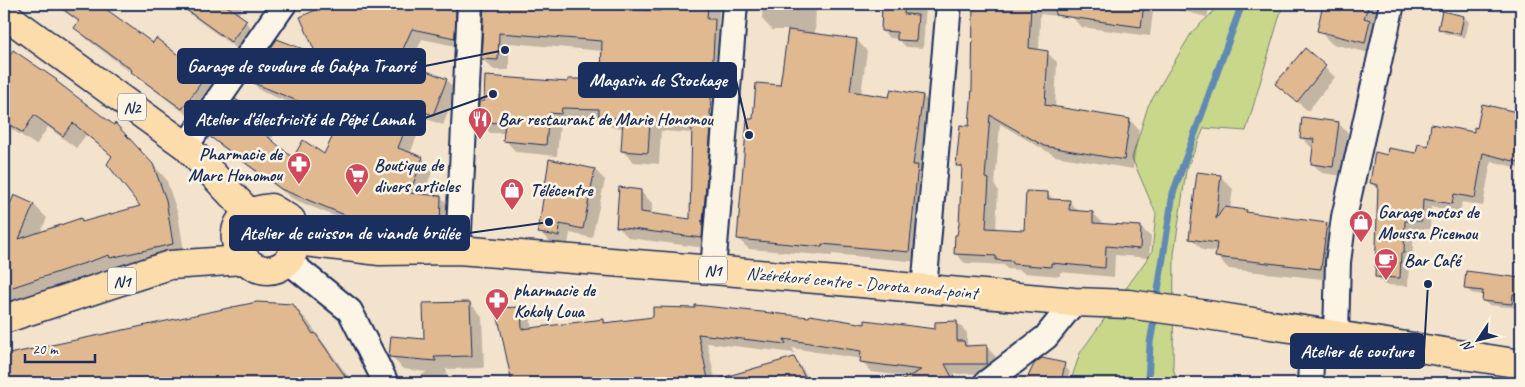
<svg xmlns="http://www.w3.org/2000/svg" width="1525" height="387" viewBox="0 0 1525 387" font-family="Caveat,sans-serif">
<rect width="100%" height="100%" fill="#f4e3cc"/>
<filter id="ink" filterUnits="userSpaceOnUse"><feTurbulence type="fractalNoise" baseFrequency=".02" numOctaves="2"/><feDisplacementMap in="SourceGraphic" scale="10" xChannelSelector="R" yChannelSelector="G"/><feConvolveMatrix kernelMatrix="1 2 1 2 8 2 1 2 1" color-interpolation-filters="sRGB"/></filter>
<g filter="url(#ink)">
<path fill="#c9d78a" stroke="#728374" d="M1214 4H1283L1246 131 1204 128 1186 171 1174 254 1173 367 1177 383H1070L1080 353 1152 252 1156 214 1132 158 1148 106 1192 32 1213 12Z"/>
<g fill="#0003">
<path d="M54 4H109L105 9 153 44 205 77 217 89 194 120 88 40 76 28 80 23Z"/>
<path d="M180 4H245L238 15 258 34 244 54 191 15Z"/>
<path d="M322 4H463L465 48 422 39 410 66 446 80 457 90 443 125 424 118 410 154 422 158 433 169 423 196 441 197 451 208 450 236 356 225 293 199 222 147 211 136 235 101 268 120 278 131 270 140 294 160 325 155 340 124 261 91 251 81 319 56 326 6Z"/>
<path d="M504 4H611V10L661 13 662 4H720L718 24 726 32 713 249 629 238 618 227 641 192 652 203V215L692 221 693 133 661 131 659 164 634 162 622 151 624 128 611 127 604 120 572 119V124L560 123 557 156 516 152 505 140V133H490L479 121 569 84 602 80 603 51 509 43V70H494L482 59Z"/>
<path d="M763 4H816L815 35 857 40 867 51 861 94 890 99 923 96 933 106 919 262 832 254V256L749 249 738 239 754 120 781 87 789 30H772L762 19Z"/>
<path d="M883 4H926L923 48 906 47 898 39 890 38 882 31Z"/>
<path d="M968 4H1210L1207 17 1154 4 1150 36 1081 27 1073 18 1040 14 1039 51 1047 53 1057 62 1055 108 1130 120 1139 130 1133 169 1055 156 1000 124 995 186 998 190 996 230 1025 232 1047 193 1055 201 1069 202 1079 211 1093 213 1103 223 1102 225 1141 228 1151 237 1149 258 1115 255 1114 277 1060 272V276L1024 273 1020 270 1007 269 1004 265 965 263 955 253 960 224 963 171 958 165 970 127 973 88 974 14 968 8Z"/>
<path d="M1316 4H1385L1378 55 1332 44 1319 31 1324 6Z"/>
<path d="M1443 12 1464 17 1469 22 1465 38 1444 33 1439 28Z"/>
<path d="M1305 50 1335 77 1308 111 1287 93Z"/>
<path d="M13 52 56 81 128 137 166 179 178 214 185 257 4 307V222L15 196 34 205 47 218 40 233 80 219 84 223 142 207 113 157 86 135 76 148 48 127 36 145 4 124V67Z"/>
<path d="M1483 106 1521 115V169L1491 161 1483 206 1462 202 1460 212 1431 207 1430 229H1414L1412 261H1409L1408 286 1385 285 1376 276 1379 191 1371 183 1388 156 1417 154 1429 147 1475 133 1478 129Z"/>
<path d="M1338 123 1348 133 1343 176 1322 173 1312 163 1314 148 1311 147 1301 137Z"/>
<path d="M595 170 605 180 592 238 570 233 568 245 550 242 540 232Z"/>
<path d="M1221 177 1233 189 1230 209 1246 211 1249 214 1326 224 1338 236 1332 280 1229 269 1217 257V252L1203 250 1191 238Z"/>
<path d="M1467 272 1521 280V311L1519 308 1488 305 1483 300V295L1471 293 1466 288Z"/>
<path d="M257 303 293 306 307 320 353 383H4V357Z"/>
<path d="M470 303 482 316 484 368 446 369 448 374 445 373 452 383H406L427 372 403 369 391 356 425 341Z"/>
<path d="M520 308 531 318V329L603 320 607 323 866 325 936 331 957 322 967 333V345L969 347 986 346 996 357 997 373 954 374 959 383H900L912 377 871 372 861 361 862 359 792 348 795 353 707 343 716 383H513L497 309Z"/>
<path d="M793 358 803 369 811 383H753L750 371Z"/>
<path d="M1061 363 1070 372 1065 383H1026L1035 365Z"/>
</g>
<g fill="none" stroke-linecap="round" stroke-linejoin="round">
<g stroke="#618ab4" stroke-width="7">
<path d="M1156 303 1173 193 1242 4"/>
<path d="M1148 383 1150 343 1155 314"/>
</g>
</g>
<g fill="#e1b991" stroke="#1b2f5e">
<path d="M56 4H99L153 43 156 38 206 76 182 109 131 72 132 70 74 28 79 21Z"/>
<path d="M178 4H224L247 20 231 42Z"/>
<path d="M329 4H442L456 7 455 38 412 29 398 60 447 79 433 115 413 108 398 148 423 157 410 193 441 196 440 226 345 215 281 189 209 136 235 99 268 119 260 130 293 158 303 140 324 154 341 119 249 81 277 39 316 54 300 17Z"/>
<path d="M484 4 508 6V4H599V8L660 11 661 4H708L707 19H715L710 116H712L703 221H701H703L702 238 616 227 619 187 641 190V212L690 219 692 123 650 120 648 153 621 151 623 119 599 116V109L562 108 561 114 549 113 546 145 503 141 505 123 478 122 479 101H484L485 76 568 82V79H601L602 41 499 33 498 60 481 59Z"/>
<path d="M882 4H905L904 14 918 15 916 41 897 40V32L881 31Z"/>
<path d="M973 4H1031L1029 48 1048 51 1045 105 1130 119 1124 160 1044 146 990 115 985 178 989 179 986 228 1024 230 1026 191 1048 192V199L1070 200 1069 210 1093 212V223L1141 226 1140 249 1106 246 1105 268 1051 263V267L1013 264V261L996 260V256L954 254 955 235H957L959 224 962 166H956L960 125 969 126 972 88Z"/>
<path d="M1056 4H1144L1141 27 1055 15Z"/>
<path d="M1323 4H1369L1364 18 1370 20 1365 43 1317 31Z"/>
<path d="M1442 11 1464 16 1460 34 1438 29Z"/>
<path d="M788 30 857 39 850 91 889 97 891 89 923 95 913 165H918L909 252 822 244V247L737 239 747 119H753L756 83 780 85Z"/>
<path d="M1305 48 1326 66 1297 102 1275 84Z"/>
<path d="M13 50 57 80 56 81 114 125 115 123 153 164 166 200 173 244 110 258 109 255 4 290V219L14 195 34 204 19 239 81 218 82 222 140 206 107 164 112 156 73 123 63 136 34 115 23 133 4 121V64Z"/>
<path d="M1482 104 1521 113V163L1483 153 1475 198 1454 194 1452 204 1423 199 1422 221H1405L1404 253H1401L1400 278 1375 277 1378 185 1370 183 1375 152 1387 155 1388 148 1416 153 1418 144 1428 146 1431 124 1474 132V127L1477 128Z"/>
<path d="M1302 117 1339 122 1333 167 1311 164 1314 139 1300 138Z"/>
<path d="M549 159 595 169 583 229 560 224 559 236 538 233Z"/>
<path d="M1197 172 1221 175 1216 219 1224 207 1247 210 1246 212 1327 223 1321 269 1215 257 1217 243 1189 239Z"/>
<path d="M1466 271 1521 278V295L1513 294 1512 304 1482 301 1483 291 1464 289Z"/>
<path d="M257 302 293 304 313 334 315 333 350 383H4V355Z"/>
<path d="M470 302 472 356 434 357 436 361 389 357 391 336 424 339 423 303Z"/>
<path d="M695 305 809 317 810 315 865 324V320L935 329V322L957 321V341H964L965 346 987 345V364H945L955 383H897L921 370 860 362 861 351 784 339 786 344 698 334 709 383H617L616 378 566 383H512L496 308 521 307 522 329 604 319V323L653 317V307L695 308Z"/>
<path d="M794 357 808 383H722L721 378Z"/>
<path d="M1042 358 1065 363 1061 383H1025L1034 364Z"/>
</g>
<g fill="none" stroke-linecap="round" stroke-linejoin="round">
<g stroke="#1b2f5e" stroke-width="28">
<g id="minor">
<path d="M186 146 284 4"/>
<path d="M458 250 470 4"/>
<path d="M288 261 350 311 386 383"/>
<path d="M713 270 735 4"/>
<path d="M924 289 949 4"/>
<path d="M1336 334 1338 262 1344 217 1392 4"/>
<path d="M986 383 1046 337 1074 302"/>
<path d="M1310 383 1313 331"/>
</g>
</g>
<g stroke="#1b2f5e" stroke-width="31">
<g id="trunk">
<path d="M4 14 186 146 249 213"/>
<path d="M271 208 291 220 297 241C295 247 292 258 287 262 255 290 215 237 248 214 254 210 264 209 271 208Z"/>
<path d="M297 241 380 251 458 250 713 270 1074 302 1128 304 1195 313 1521 364"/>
<path d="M4 319 170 265 243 260"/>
</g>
</g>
<use href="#minor" stroke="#fcf5e5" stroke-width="24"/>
<use href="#trunk" stroke="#fddcac" stroke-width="28"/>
</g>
</g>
<defs>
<g id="restaurant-pin" transform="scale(1.25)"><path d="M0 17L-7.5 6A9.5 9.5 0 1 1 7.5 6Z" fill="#d1495b" stroke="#fcf5e5"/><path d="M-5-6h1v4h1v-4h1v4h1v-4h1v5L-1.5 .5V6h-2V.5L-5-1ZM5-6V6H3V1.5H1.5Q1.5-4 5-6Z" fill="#fff"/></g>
<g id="pharmacy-pin" transform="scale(1.25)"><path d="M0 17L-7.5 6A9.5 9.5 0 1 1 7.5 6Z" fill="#d1495b" stroke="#fcf5e5"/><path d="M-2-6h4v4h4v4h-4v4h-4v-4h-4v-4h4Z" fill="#fff"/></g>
<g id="supermarket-pin" transform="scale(1.25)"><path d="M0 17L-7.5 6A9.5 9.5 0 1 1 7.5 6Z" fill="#d1495b" stroke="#fcf5e5"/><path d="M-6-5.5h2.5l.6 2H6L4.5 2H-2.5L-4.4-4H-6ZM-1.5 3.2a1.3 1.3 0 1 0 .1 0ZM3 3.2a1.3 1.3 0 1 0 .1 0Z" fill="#fff"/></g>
<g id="shop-pin" transform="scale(1.25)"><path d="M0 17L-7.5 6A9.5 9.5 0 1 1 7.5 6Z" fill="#d1495b" stroke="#fcf5e5"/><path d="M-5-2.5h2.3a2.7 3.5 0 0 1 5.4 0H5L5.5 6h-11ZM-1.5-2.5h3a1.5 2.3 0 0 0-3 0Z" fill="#fff"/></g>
<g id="cafe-pin" transform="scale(1.25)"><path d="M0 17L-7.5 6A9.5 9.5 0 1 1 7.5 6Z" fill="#d1495b" stroke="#fcf5e5"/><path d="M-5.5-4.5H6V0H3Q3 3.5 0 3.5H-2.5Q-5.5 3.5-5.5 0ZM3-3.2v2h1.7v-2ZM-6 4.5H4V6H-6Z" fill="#fff"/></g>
</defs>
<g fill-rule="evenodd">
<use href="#restaurant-pin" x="480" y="119"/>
<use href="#pharmacy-pin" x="299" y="164"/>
<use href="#supermarket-pin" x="357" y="175"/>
<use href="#shop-pin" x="512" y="190"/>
<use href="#shop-pin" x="1361" y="222"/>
<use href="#cafe-pin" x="1386" y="260"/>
<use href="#pharmacy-pin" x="497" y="300"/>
</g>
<g text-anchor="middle" stroke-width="5" stroke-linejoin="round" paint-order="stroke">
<g fill="#fcf5e5" stroke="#5e6a86" stroke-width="1">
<rect x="118" y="93.5" width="28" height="27" rx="4"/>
<rect x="699" y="256.5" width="28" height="27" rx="4"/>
<rect x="108" y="267.5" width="28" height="27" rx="4"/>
</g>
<g font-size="16" font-weight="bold" fill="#1b2f5e">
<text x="132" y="113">N2</text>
<text x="713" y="276">N1</text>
<text x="122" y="287">N1</text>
</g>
<g font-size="18" font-weight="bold" fill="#1b2f5e" stroke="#fcf5e5" text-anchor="start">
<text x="498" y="125">Bar restaurant de Marie Honomou</text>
<text x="282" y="160" text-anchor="end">Pharmacie de<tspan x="282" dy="21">Marc Honomou</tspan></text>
<text x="374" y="171">Boutique de<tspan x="374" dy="21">divers articles</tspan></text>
<text x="530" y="196">Télécentre</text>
<text x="1378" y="218">Garage motos de<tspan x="1378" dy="21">Moussa Picemou</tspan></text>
<text x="1404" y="266">Bar Café</text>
<text x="514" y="296">pharmacie de<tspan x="514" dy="21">Kokoly Loua</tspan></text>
</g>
<g font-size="18" fill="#1b2f5e" stroke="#fcf5e5">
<text transform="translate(862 283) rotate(5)" y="6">N'zérékoré centre - Dorota rond-point</text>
</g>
</g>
<path fill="none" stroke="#1b2f5e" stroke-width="2" d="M505 50L425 66M749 135L736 80M493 94L425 118M549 222L469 233M1428 284L1424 351"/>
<g fill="#1b2f5e" stroke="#fcf5e5" stroke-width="2">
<circle cx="505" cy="50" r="5"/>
<circle cx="749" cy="135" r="5"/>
<circle cx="493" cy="94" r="5"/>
<circle cx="549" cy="222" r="5"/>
<circle cx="1428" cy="284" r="5"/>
</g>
<g fill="#1b2f5e" stroke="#1b2f5e" stroke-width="2">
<rect x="178" y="49" width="247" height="34" rx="5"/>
<rect x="579" y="63" width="157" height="34" rx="5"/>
<rect x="185" y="101" width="240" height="34" rx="5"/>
<rect x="230" y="216" width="239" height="34" rx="5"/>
<rect x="1291" y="334" width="133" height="34" rx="5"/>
</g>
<g font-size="19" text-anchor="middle" font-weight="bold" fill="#fff">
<text x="301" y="72">Garage de soudure de Gakpa Traoré</text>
<text x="658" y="86">Magasin de Stockage</text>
<text x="305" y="125">Atelier d'électricité de Pépé Lamah</text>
<text x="350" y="239">Atelier de cuisson de viande brûlée</text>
<text x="1357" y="357">Atelier de couture</text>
</g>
<rect width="1525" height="387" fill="none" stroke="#fcf5e5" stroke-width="20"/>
<rect x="10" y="10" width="1505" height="367" fill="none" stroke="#1b2f5e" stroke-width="2" filter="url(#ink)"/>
<g transform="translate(1478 340) rotate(235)" stroke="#fcf5e5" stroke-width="4" paint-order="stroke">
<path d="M0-4L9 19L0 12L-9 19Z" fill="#1b2f5e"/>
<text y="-8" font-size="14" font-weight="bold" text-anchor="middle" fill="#1b2f5e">N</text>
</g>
<path d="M25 354v8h70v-8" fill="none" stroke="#1b2f5e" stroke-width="2.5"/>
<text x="32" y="354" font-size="15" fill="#1b2f5e" stroke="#fcf5e5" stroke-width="4" paint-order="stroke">20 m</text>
</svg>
